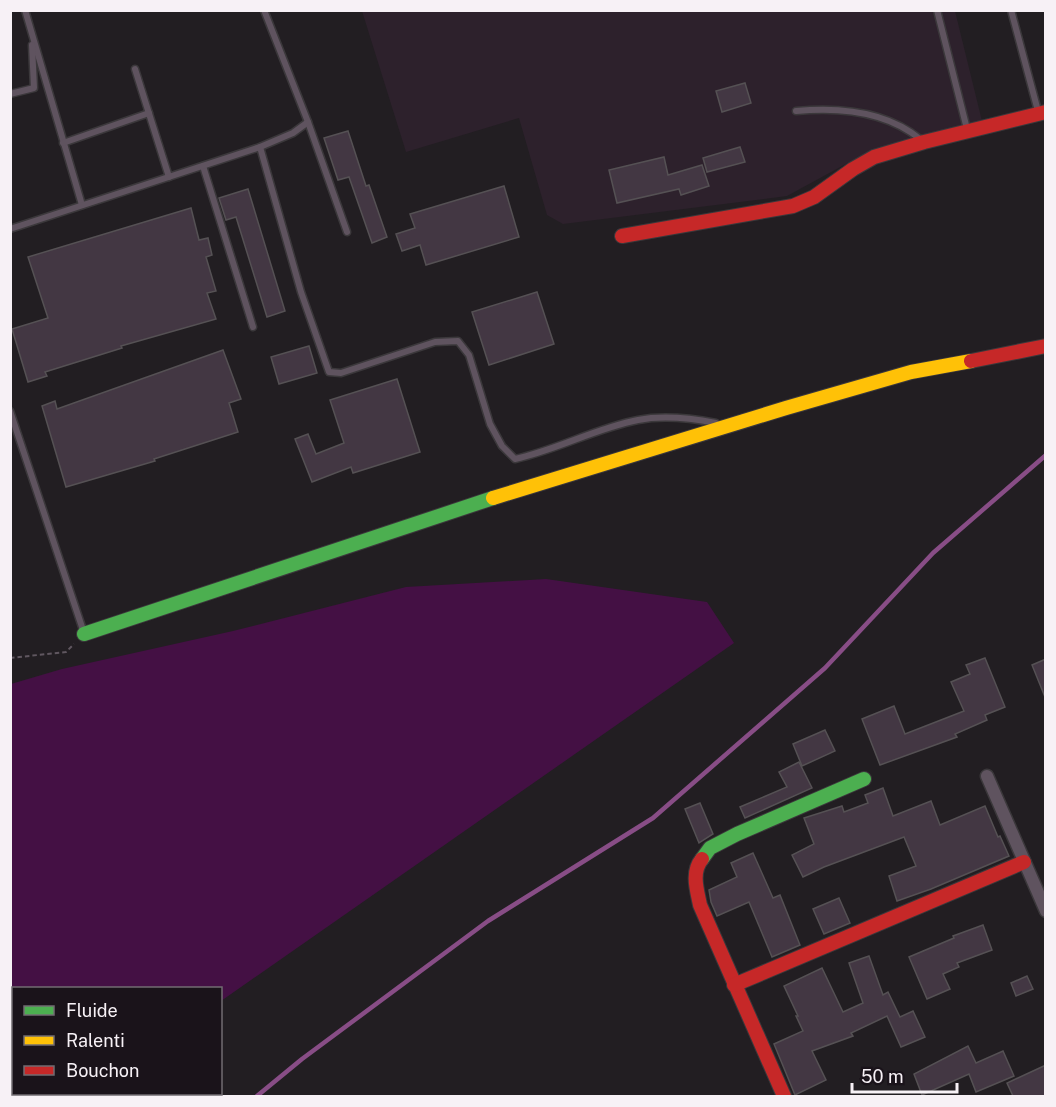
<svg xmlns="http://www.w3.org/2000/svg" width="1056" height="1107" viewBox="0 0 1056 1107" font-family="'Public Sans',sans-serif">
<rect width="100%" height="100%" fill="#221e22"/>
<path fill="#2d212c" d="M362 11H955L982 121 855 159 787 196 563 224 547 215 519 118 406 152Z"/>
<path fill="#441044" d="M546 579 707 602 734 643 221 1001 220 988H14V1094H88L84 1096H11V684L62 669 233 631 406 587Z"/>
<g fill="none" stroke-linecap="round" stroke-linejoin="round">
<path stroke="#884d86" stroke-width="4.5" d="M257 1096 302 1059 488 921 653 818 825 668 933 553 1046 455"/>
</g>
<g fill="#433743" stroke="#555154" stroke-width="1.5">
<path d="M745 83 751 103 722 112 716 91Z"/>
<path d="M348 131 366 186 369 185 387 237 372 243 349 177 338 180 324 138Z"/>
<path d="M740 147 745 162 707 172 703 158Z"/>
<path d="M664 157 668 175 702 165 709 186 681 195 679 189 617 203 609 170Z"/>
<path d="M504 186 519 237 426 265 420 245 402 251 396 234 415 228 410 214Z"/>
<path d="M248 189 285 311 267 317 236 217 226 220 219 198Z"/>
<path d="M191 208 199 240 208 238 212 255 206 257 216 291 207 293 216 319 121 346 122 348 45 372 47 376 28 382 12 329 48 318 28 257Z"/>
<path d="M537 292 554 344 489 365 472 312Z"/>
<path d="M309 346 317 373 279 384 271 357Z"/>
<path d="M223 350 241 399 229 403 238 432 154 459 155 461 66 487 42 406 55 401 57 409Z"/>
<path d="M397 379 420 452 353 473 351 467 312 482 295 439 308 434 316 454 344 443 330 400Z"/>
<path d="M985 658 1005 707 985 715 987 720 955 734 957 737 880 765 862 719 894 706 905 734 964 711 951 682 970 674 966 665Z"/>
<path d="M1046 659V697H1045L1032 665Z"/>
<path d="M825 730 835 751 802 766 793 744Z"/>
<path d="M799 762 812 788 745 818 740 807 787 787 779 772Z"/>
<path d="M883 788 893 816 931 801 940 825 985 806 998 837 1000 836 1009 856 931 889 897 901 889 876 916 866 904 837 824 867 803 877 792 855 814 844 804 818 842 806 844 812 868 803 865 795Z"/>
<path d="M700 803 713 834 699 843 685 809Z"/>
<path d="M753 853 773 898 780 895 800 945 772 957 749 902 717 916 711 902 709 890 737 877 731 863Z"/>
<path d="M839 898 850 923 824 934 813 909Z"/>
<path d="M983 925 992 950 957 963 959 967 943 974 950 989 927 999 909 957 954 938 953 936Z"/>
<path d="M869 956 883 995 888 992 900 1017 913 1011 925 1037 901 1047 887 1016 851 1033 853 1036 812 1051 826 1080 795 1095 774 1044 803 1031 796 1016H798L784 986 822 968 843 1012 863 1003 849 963Z"/>
<path d="M1027 976 1033 989 1016 996 1011 983Z"/>
<path d="M968 1046 976 1063 1003 1051 1014 1076 976 1092 969 1074 922 1095 914 1074Z"/>
<path d="M1046 1065V1096H1013L1007 1083Z"/>
</g>
<g fill="none" stroke-linecap="round" stroke-linejoin="round">
<g stroke="#3b383b" stroke-width="9">
<g id="lane">
<path d="M25 10 82 205"/>
<path d="M264 10 308 122 347 232"/>
<path d="M937 10 967 129"/>
<path d="M1011 10 1038 111"/>
<path d="M135 69 169 177"/>
<path d="M10 94 34 88 32 45"/>
<path d="M796 111C839 107 886 111 920 139"/>
<path d="M63 143 149 113"/>
<path d="M260 147 301 292 329 372 341 373 435 342 458 341 469 355 490 424 502 446 515 459C557 450 596 428 638 420 664 415 690 418 716 423"/>
<path d="M203 166 253 327"/>
<path d="M10 229 260 147 293 133 308 122"/>
<path d="M10 411 84 633"/>
</g>
</g>
<g stroke="#3b383b" stroke-width="15">
<path id="street" d="M987 776 1046 911"/>
</g>
<g stroke="#3b383b" stroke-width="16">
<g id="fast">
<path d="M84 634 493 498"/>
<path d="M702 859 710 848 737 834 864 779"/>
</g>
</g>
<g stroke="#3b383b" stroke-width="16">
<path id="slow" d="M493 498 786 408 911 372 971 361"/>
</g>
<g stroke="#3b383b" stroke-width="16">
<g id="jam">
<path d="M622 236 793 206 814 197 853 169 874 157 924 142 1046 112"/>
<path d="M971 361 1046 346"/>
<path d="M702 859C691 872 697 890 700 905L784 1096"/>
<path d="M734 985 1024 862"/>
</g>
</g>
<path stroke="#605760" stroke-width="2" stroke-dasharray="4.5 3" stroke-linecap="butt" d="M10 658 66 652 74 644"/>
<use href="#lane" stroke="#5f535f" stroke-width="6"/>
<use href="#street" stroke="#5f535f" stroke-width="12"/>
<use href="#fast" stroke="#4caf50" stroke-width="14"/>
<use href="#slow" stroke="#ffc107" stroke-width="14"/>
<use href="#jam" stroke="#c62828" stroke-width="14"/>
</g>
<rect width="1056" height="1107" fill="none" stroke="#f7f1f6" stroke-width="24"/>
<rect x="12" y="987" width="210" height="108" fill="#1a131a" stroke="#726c72" stroke-width="1.5"/>
<rect x="24" y="1006" width="30" height="9" fill="#4caf50" stroke="#726c72" stroke-width="1.5"/>
<text x="66" y="1017" font-size="18" fill="#f7f1f6">Fluide</text>
<rect x="24" y="1036" width="30" height="9" fill="#ffc107" stroke="#726c72" stroke-width="1.5"/>
<text x="66" y="1047" font-size="18" fill="#f7f1f6">Ralenti</text>
<rect x="24" y="1066" width="30" height="9" fill="#c62828" stroke="#726c72" stroke-width="1.5"/>
<text x="66" y="1077" font-size="18" fill="#f7f1f6">Bouchon</text>
<path d="M852 1083v9h105v-9" fill="none" stroke="#f7f1f6" stroke-width="3"/>
<text x="861" y="1083" font-size="18" fill="#f7f1f6" stroke="#1a131a" stroke-width="4.5" paint-order="stroke">50 m</text>
</svg>
